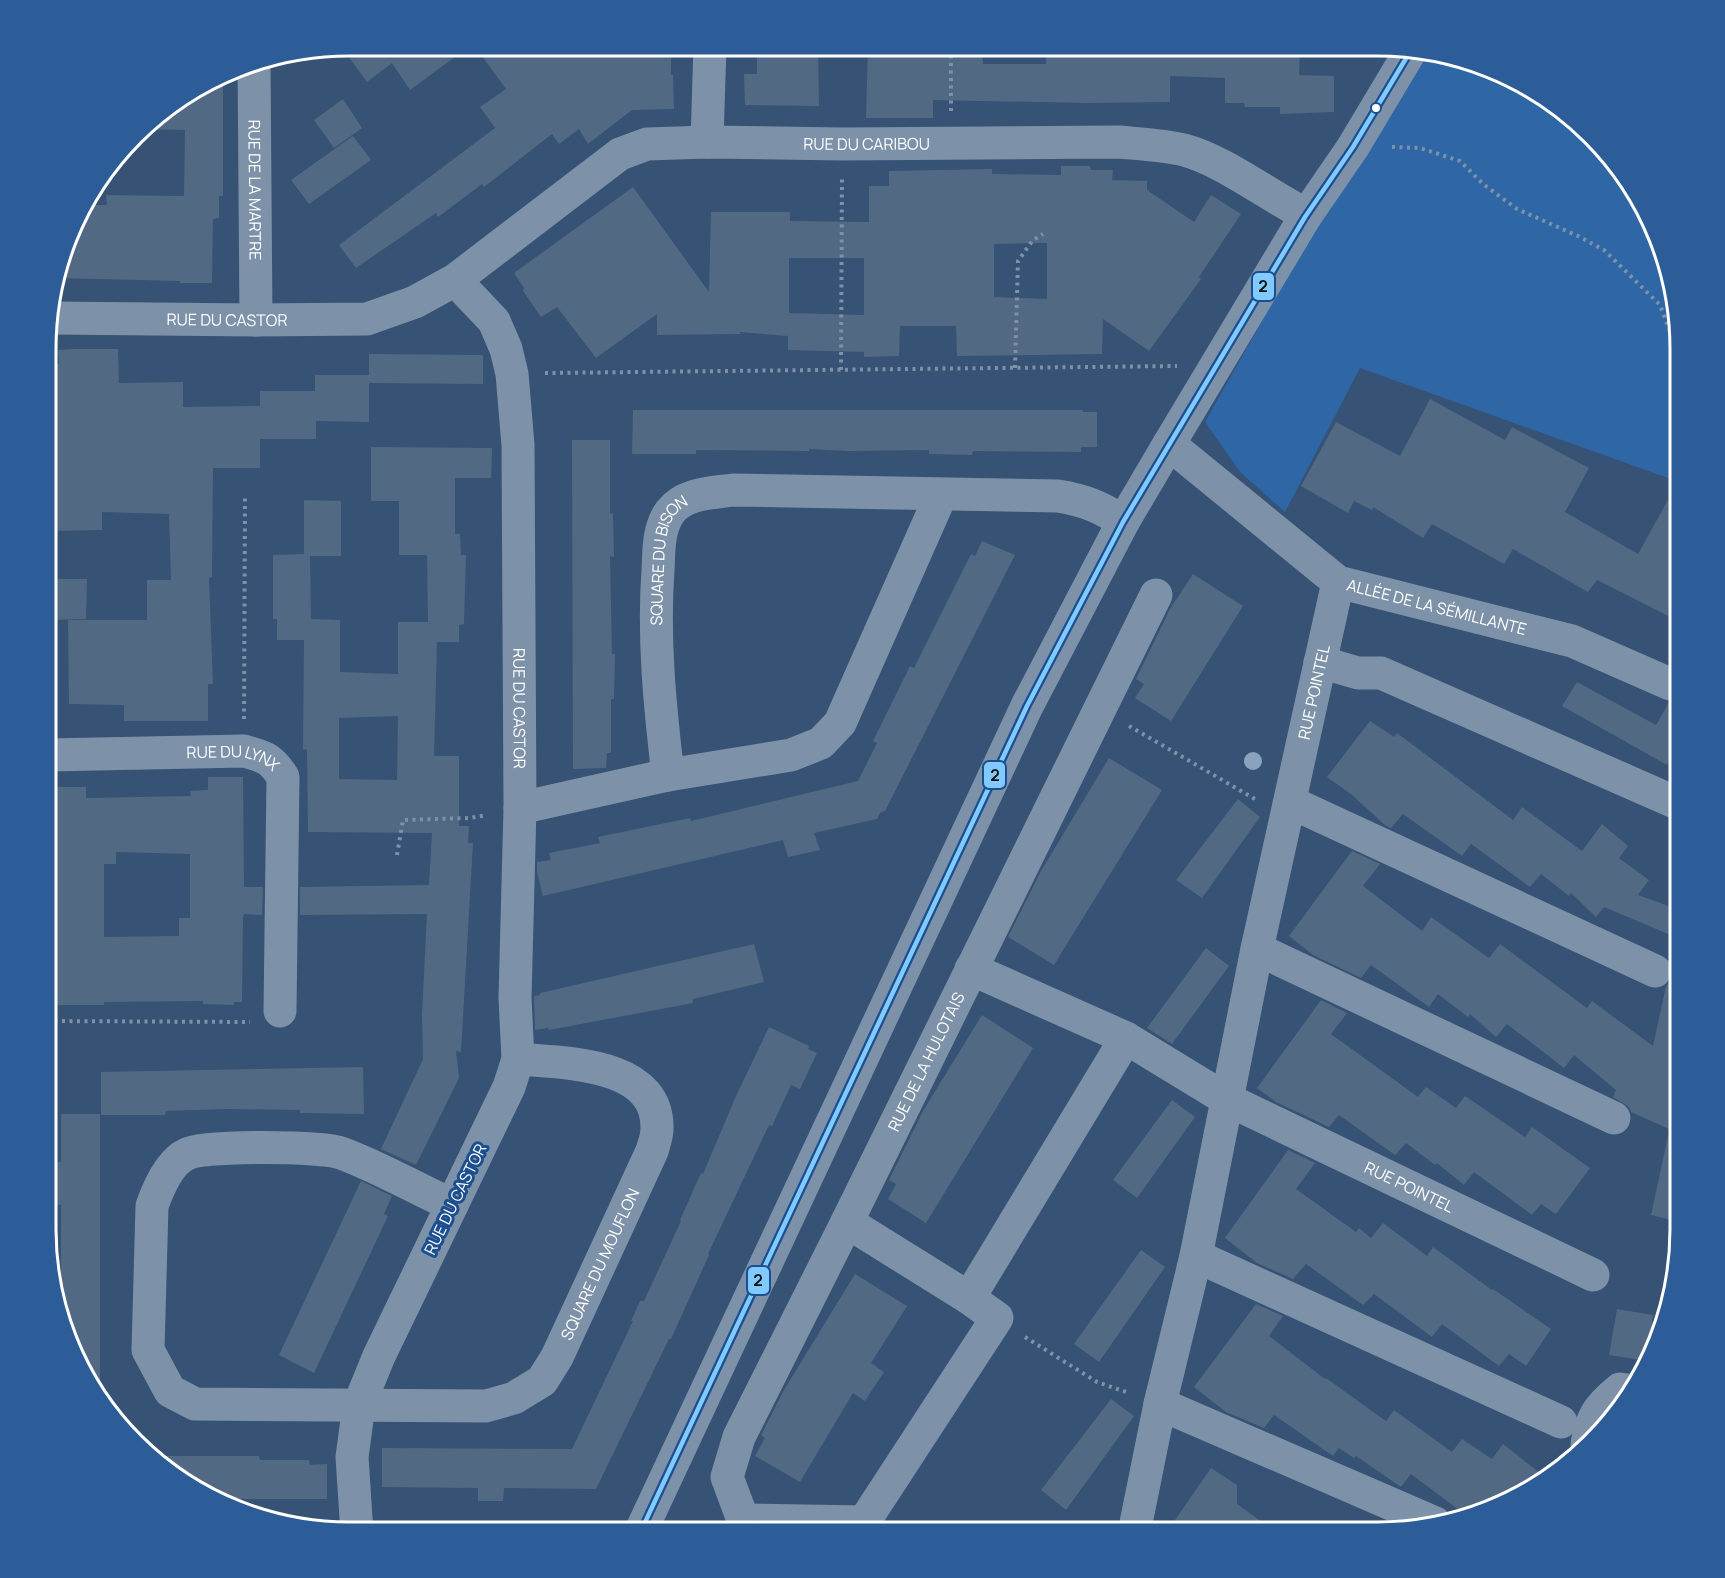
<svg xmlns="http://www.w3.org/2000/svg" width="1725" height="1578" viewBox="0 0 1725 1578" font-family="Manrope,sans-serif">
<rect width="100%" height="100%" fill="#365274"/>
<path fill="#2f66a5" d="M1423 53 1511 77 1605 149 1657 232 1679 329V482L1360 368 1285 512 1240 472 1205 422 1314 229Z"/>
<g fill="#526984" fill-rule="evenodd">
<path d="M349 45H471L410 90 392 63 367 82 341 46Z"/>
<path d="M474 45H669V54H671V75H673L674 109 632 110 588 144 579 129 559 144 552 134 484 187 482 184 438 217 436 213 356 268 339 245 495 128 480 107 506 89Z"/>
<path d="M757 45H818L819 106 745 105 744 74H757Z"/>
<path d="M868 45H982L983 64H1046V45L1246 46 1300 48 1299 75 1334 76V112L1280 114V107H1245L1244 103H1225V78L1170 76V102L1088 103 933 100V118H866Z"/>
<path d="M223 78V196H219V218L213 219 212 283H180V281L55 278 82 205H107L106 195 184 196 185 130 141 129 149 120Z"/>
<path d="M343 99 362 128 334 148 314 120Z"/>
<path d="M353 136 371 160 309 204 291 180Z"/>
<path d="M1061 166H1090L1091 170H1113L1112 180 1147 181V190L1194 222 1211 195 1241 214 1199 277 1201 279 1149 351 1103 319 1102 354 957 356 956 326H900L899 356 864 357V352L788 350V336L739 332 741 334 657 335V314L596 358 557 307 541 317 523 291 524 288 514 273 633 187 709 292 711 212H790V221L869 222V186H889V171L992 169V174L1061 175ZM1047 243V299L994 297V244ZM789 258H864V315L789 313Z"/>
<path d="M73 349H118L119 383 183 382V407L260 406V391H315V375H369V422L316 421V439H260V468H213L212 577 209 578 213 684H208V721H124V705L69 704 68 620H147V580H171L169 514 102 512V530L54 531 56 459 55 364H59L58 350Z"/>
<path d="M369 354 483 355V384L369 383Z"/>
<path d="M1430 399 1505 440 1512 427 1589 468 1565 512 1638 554 1679 480 1680 622 1597 580 1588 592 1513 549 1504 564 1432 524 1423 538 1373 507 1372 510 1354 501 1348 513 1301 486 1336 422 1400 456Z"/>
<path d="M633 410H1083V412H1097V447H1081V452L973 451 972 455 929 454V450L849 451 809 449V451L696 450V454H632Z"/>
<path d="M572 440H610V513L613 514 614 557 610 556 612 654H615L614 699H611V753H607L606 768 573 769Z"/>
<path d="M371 447 492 448 491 478H455V534H460L461 555H466L464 624 459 625V642H437L434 756H459V826H469L468 843H473L461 1052 456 1051 459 1078 416 1165 381 1149 423 1059 422 1014 427 914 300 915V887L429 885 432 833 308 832 307 750 303 749 304 640H277V619H273V555L304 554V500L341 501V556H310L311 619 340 620V672L398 674V622H428L427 555H399V501H371ZM398 716 397 780 339 779V718Z"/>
<path d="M982 541 1015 555 885 811 880 813 877 819 814 833 820 850 788 857 783 840 543 896 537 872V862L551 860 549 853 600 843 598 837 690 818 691 821 858 781 877 743 873 741 910 666 914 668 971 554 975 556Z"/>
<path d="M1193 574 1243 606 1171 721 1135 698 1144 684 1136 679 1170 609Z"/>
<path d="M49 579H87L86 619 49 620Z"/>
<path d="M1577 682 1656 725 1669 702 1680 700V743L1667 765 1562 706Z"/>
<path d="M1370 721 1394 737 1397 733 1513 820 1522 807 1582 851 1602 824 1628 846 1619 858 1649 880 1638 895 1680 910V939L1604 907 1596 917 1571 893 1569 896 1541 874 1530 887 1471 844 1462 856 1403 814 1391 828 1386 826 1352 795 1327 777Z"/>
<path d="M1109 758 1162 790 1054 965 1008 937 1041 871Z"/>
<path d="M208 777H243L244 887H263L262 915 244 914 243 917 242 1002H234V1005L203 1004V1001L104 1002V1005H47L48 787H86V798L191 796 190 791 208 790ZM116 852 190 854V918H179V936L104 937V864H116Z"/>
<path d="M1238 799 1260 817 1202 898 1176 880Z"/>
<path d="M1352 851 1380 864 1363 886 1422 931 1431 917 1489 958 1500 944 1587 1008 1592 1001 1653 1046 1666 986 1672 979 1680 980V1134L1631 1112 1629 1107 1613 1097 1616 1090 1574 1055 1564 1068 1507 1024 1496 1037 1470 1014 1468 1017 1438 994 1429 1007 1371 965 1361 978 1313 955 1289 936Z"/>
<path d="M754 944 764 982 693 999V1003L549 1030 548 1028 535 1030 534 996 540 995V993Z"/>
<path d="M1206 948 1229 966 1172 1044 1147 1028Z"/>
<path d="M1321 1000 1347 1013 1331 1034 1418 1097 1426 1087 1456 1108 1465 1096 1525 1137 1532 1127 1590 1168 1556 1214 1541 1204 1532 1215 1474 1172 1464 1185 1437 1163 1435 1165 1406 1143 1395 1155 1339 1115 1329 1127 1276 1102 1257 1088Z"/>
<path d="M982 1015 1033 1048 926 1223 888 1199 896 1184 889 1180 923 1111Z"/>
<path d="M769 1027 809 1046 808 1049 817 1053 800 1089 791 1085 772 1126 769 1125 708 1254 709 1255 671 1339H669L596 1489 504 1488 503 1501H478V1488L382 1487V1448L572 1449 633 1321H631L640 1301H644L681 1221 680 1220 701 1173 703 1174 736 1096Z"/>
<path d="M363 1067 364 1114 300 1113V1110L227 1109 166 1111 165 1115H101V1072Z"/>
<path d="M1172 1100 1195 1117 1137 1198 1113 1180Z"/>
<path d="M61 1114H100V1396L68 1345 61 1317V1205L46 1204V1162H61Z"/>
<path d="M1668 1136 1680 1138V1222L1651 1215Z"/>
<path d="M1288 1150 1315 1163 1296 1189 1356 1232 1359 1228 1371 1238 1383 1223 1427 1256 1433 1247 1492 1290 1493 1289 1551 1329 1526 1366 1509 1354 1499 1366 1442 1324 1432 1337 1374 1294 1363 1305 1306 1264 1293 1279 1257 1263 1225 1238Z"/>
<path d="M361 1181 392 1196 384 1214 388 1216 314 1373 279 1355Z"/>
<path d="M1141 1250 1165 1267 1099 1362 1074 1344Z"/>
<path d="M855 1274 907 1306 871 1363 884 1372 865 1401 853 1393 800 1482 755 1456 765 1438 761 1435 784 1390Z"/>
<path d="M1256 1304 1283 1316 1269 1336 1325 1379 1326 1378 1386 1421 1394 1410 1452 1452 1462 1439 1492 1459 1503 1444 1545 1477 1492 1510 1467 1516 1411 1474 1401 1487 1356 1456 1354 1458 1339 1448 1333 1456 1274 1415 1264 1428 1226 1412 1194 1387Z"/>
<path d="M1617 1309 1653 1315 1648 1361 1609 1355Z"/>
<path d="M1111 1399 1134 1416 1066 1510 1041 1490Z"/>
<path d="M156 1456H259L260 1460H309L310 1465 327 1464V1499H211Z"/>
<path d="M1211 1468 1237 1485V1504L1276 1532 1166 1533Z"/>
</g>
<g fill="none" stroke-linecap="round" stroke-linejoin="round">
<g stroke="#7d92a8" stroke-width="4" stroke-dasharray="3 4.5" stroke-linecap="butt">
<path d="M951 111V45"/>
<path d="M1392 147 1420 148 1460 161 1483 184 1517 209 1578 236 1604 250 1660 305 1679 355"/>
<path d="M1015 368 1018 261 1033 240 1043 234"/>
<path d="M841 370 842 176"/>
<path d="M545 373 1177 366"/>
<path d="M244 719 245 494"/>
<path d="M1129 726 1255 799"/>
<path d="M397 855 403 820 470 818 487 815"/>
<path d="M47 1021 250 1022"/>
<path d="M1025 1337 1097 1382 1129 1393"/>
</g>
<g stroke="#7d92a8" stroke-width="33">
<path id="s1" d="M254 61 256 320"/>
<path d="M707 142 710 45"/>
<path id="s2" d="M455 280 620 154 647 144 707 142 842 144 1119 142C1141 144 1163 145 1184 150 1219 159 1261 190 1294 208L1305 217"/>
<path id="s3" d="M51 318 256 320 367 319 415 302 455 280 494 321 506 349 512 374 518 445 520 808 515 998 518 1059 509 1087 379 1356 359 1405 352 1457 357 1533"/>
<path id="s4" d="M1169 444 1338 582 1572 641 1670 684"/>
<path d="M1320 662 1358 673H1381L1679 804"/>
<path id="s5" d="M48 755 244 751C265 757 271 758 283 777L280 1011"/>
<path id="s6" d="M668 775C660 707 653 639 658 570 659 550 658 529 670 512 684 493 712 493 733 490L1058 496C1083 500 1102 507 1123 522"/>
<path d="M1290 802 1655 971"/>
<path d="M520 808 668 775 791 755 821 743 840 723 941 495"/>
<path d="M1257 949 1614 1118"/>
<path d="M971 969 1126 1038"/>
<path id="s7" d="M452 1205C415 1188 379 1167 341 1153 323 1146 203 1145 187 1154 169 1162 158 1189 152 1206L148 1350 170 1391 195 1404 486 1406 514 1398 542 1381 557 1357 652 1151C654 1144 657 1136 657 1129 659 1062 564 1063 518 1059"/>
<path d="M847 1222 969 1298"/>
<path d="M1196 1256 1561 1422"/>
<path d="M1160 1404 1435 1523"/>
<path d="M1587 1444C1591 1417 1599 1406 1620 1389L1628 1390"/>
<path id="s8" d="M743 1520 864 1522 997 1318 969 1298 1126 1038 1226 1099 1593 1275"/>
<path d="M640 1533 1027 706 1123 522 1169 444 1305 217 1353 147 1411 50"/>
<path id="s9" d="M742 1533 743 1520 727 1477 739 1437 847 1222 1156 595"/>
<path id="s10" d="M1134 1533 1160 1404 1196 1256 1257 949 1338 582"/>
</g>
<g stroke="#1b4f8f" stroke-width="9">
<path id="bus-1" d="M640 1533 1027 706 1123 522 1305 217 1353 147 1411 50"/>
</g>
<use href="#bus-1" stroke="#80caff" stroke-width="4.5"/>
</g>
<circle fill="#8aa2be" cx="1253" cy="761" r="9"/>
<circle fill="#fff" stroke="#1b4f8f" stroke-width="2" cx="1376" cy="108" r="5"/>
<g text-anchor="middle" stroke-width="6" stroke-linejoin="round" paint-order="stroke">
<g font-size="16" fill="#fff" stroke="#1b4f8f">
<text dy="6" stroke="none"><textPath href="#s2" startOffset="456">RUE DU CARIBOU</textPath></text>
<text dy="6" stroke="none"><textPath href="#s1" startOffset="129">RUE DE LA MARTRE</textPath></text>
<text dy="6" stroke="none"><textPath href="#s3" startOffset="176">RUE DU CASTOR</textPath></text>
<text dy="6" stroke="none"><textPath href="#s6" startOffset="218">SQUARE DU BISON</textPath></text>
<text dy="6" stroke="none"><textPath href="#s4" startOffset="320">ALLÉE DE LA SÉMILLANTE</textPath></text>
<text dy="6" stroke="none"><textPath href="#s10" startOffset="860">RUE POINTEL</textPath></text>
<text dy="6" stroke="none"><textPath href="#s3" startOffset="860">RUE DU CASTOR</textPath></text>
<text dy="6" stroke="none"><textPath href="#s5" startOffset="186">RUE DU LYNX</textPath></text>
<text dy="6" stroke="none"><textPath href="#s9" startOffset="520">RUE DE LA HULOTAIS</textPath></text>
<text dy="6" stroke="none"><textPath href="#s8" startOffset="1023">RUE POINTEL</textPath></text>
<text transform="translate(455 1199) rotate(-64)" y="6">RUE DU CASTOR</text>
<text dy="6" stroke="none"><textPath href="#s7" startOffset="1044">SQUARE DU MOUFLON</textPath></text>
</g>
</g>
<path d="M0 0H1725V1578H0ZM349 56H1377A293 293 0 0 1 1670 349V1229A293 293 0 0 1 1377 1522H349A293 293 0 0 1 56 1229V349A293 293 0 0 1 349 56Z" fill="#2d5d98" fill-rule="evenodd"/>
<path fill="none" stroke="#fff" stroke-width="3" d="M349 56H1377A293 293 0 0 1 1670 349V1229A293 293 0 0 1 1377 1522H349A293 293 0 0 1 56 1229V349A293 293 0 0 1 349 56Z"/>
<g stroke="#1b4f8f" stroke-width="2">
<rect x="1252" y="272" width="23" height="29" rx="6" fill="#80caff"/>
<rect x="983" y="761" width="23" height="28" rx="6" fill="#80caff"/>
<rect x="747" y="1266" width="23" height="29" rx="6" fill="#80caff"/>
</g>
<g font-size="16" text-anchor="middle" font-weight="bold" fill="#111">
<text x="1263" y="292">2</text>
<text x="995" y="781">2</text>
<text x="758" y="1286">2</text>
</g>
</svg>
